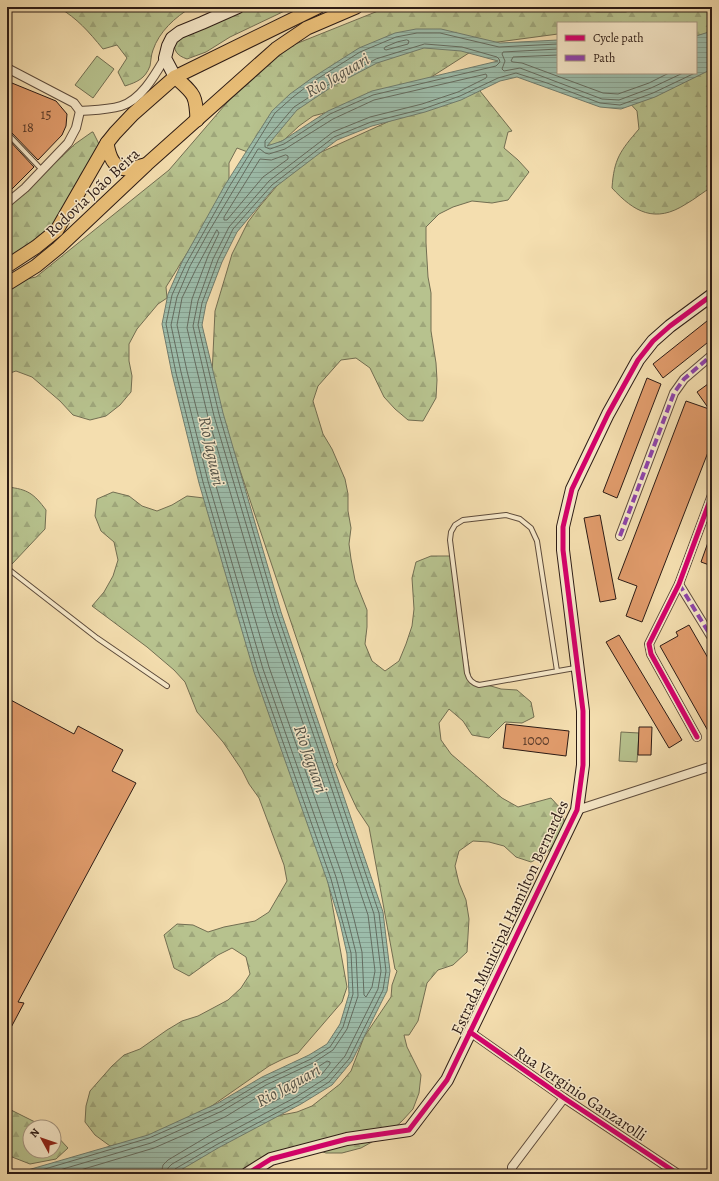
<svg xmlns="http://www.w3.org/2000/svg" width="719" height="1181" viewBox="0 0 719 1181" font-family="Alegreya,serif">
<defs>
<pattern id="forest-firs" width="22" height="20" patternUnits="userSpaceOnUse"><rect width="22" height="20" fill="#b7c28e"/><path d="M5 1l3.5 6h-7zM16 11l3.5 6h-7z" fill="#9ea67a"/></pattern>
<pattern id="water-rules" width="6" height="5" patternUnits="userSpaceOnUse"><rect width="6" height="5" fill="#9cbcaa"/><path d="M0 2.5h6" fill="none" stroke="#87a191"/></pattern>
</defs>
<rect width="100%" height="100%" fill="#f4deaf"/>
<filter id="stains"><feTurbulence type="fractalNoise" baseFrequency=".005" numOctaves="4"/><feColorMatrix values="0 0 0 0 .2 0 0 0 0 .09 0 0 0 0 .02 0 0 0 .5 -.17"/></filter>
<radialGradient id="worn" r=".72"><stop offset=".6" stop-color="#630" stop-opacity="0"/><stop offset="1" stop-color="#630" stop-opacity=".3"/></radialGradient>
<g fill="#b7c28e" stroke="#726e52">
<path d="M97 56 114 69 93 98 75 85Z"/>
<path d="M621 732 639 733 637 762 619 761Z"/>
</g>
<g fill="url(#forest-firs)" stroke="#726e52">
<path d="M58 7H192C175 17 159 32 153 50 151 55 151 61 150 66 145 79 137 82 125 86L118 72 127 58 117 45 103 49C88 31 78 19 58 7Z"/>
<path d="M253 7H293L230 37 206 52 187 59C176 55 174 51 174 40L206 23Z"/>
<path d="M425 7H537L578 9 597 12H626L639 7H712V33L696 36V23H558V34L483 44 411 90 313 116 299 126 284 140 253 154 237 148 229 163V179L222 197 166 287 167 298 158 304 137 329 129 344V361L132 376 131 392 120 405 106 416 90 420 73 415 60 401 32 377 16 371 7 374V283L36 277 169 170 268 55 383 9 417 11Z"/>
<path d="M712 66V187C703 192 695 199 686 204 655 224 634 212 612 188 614 159 620 151 639 129L637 111 626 99 549 78 558 73H696Z"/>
<path d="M477 84 480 91 512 131 508 132 504 148 518 160 529 172 508 200 492 203 472 201 453 207 439 214 426 227V243L428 277 431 293V331L436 363 437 380 436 398 423 421 408 420 395 409 384 397 370 368 356 358 341 360 318 386 313 401 323 434 332 449 345 479 348 494V511L351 528 349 544 351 559 355 580 367 610V627L365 644 372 661 385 671 399 661 406 644 412 626 414 609 412 578 416 562 431 556H451L471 680 501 689 517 690 531 702 534 717 522 723 505 722 489 738 472 735 463 721 449 709 439 723 441 740 451 754 502 798 518 807 551 798 562 810 565 826 556 842 545 855 531 862 516 857 504 846 489 842 473 841 459 851 455 866 459 883 466 900 469 919 467 952 453 965 438 970 427 983 418 1021 409 1035H404L407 1047 421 1075 419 1093 413 1109 402 1121 390 1132 361 1148 342 1153H326L311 1148 244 1174H181L183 1168 251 1121 297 1112 312 1106 340 1084 351 1071 364 1037 391 997 392 985 397 971 395 969 369 827 357 809 336 764 338 762 215 396 212 375 215 311 232 254 248 222 260 206 292 168 306 159 469 85Z"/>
<path d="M92 132H93L100 146 52 230 7 261V206L14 202 75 144Z"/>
<path d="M7 487C28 489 34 494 46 510L45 529 12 564 7 560Z"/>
<path d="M113 492 129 496 142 506 157 511 172 505 187 496 204 498 315 808 347 987 342 1002 298 1053 283 1059 269 1066 173 1133 110 1146 95 1135 85 1122 86 1106 90 1091 112 1066 124 1055 140 1049 167 1030 182 1021 198 1016 228 1000 241 988 250 974 246 957 232 948 218 955 189 976 174 968 164 935 177 924 193 925 208 932 224 927 255 921 269 912 287 881 284 865 259 798 249 784 242 770 223 742 197 712 185 682 174 670 147 647 92 606 104 592 113 576 118 560 114 542 101 531 95 516 97 499Z"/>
<path d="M7 1108 45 1127H30V1151H54V1133L68 1148 56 1159 30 1164 7 1155Z"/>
</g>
<path fill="url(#water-rules)" stroke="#6f7c6e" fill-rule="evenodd" d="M416 29H441L500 43 558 40V73H696V36L712 31V69L655 97 621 109 600 107 517 77 500 81 461 100 425 112 372 126 337 140 274 188 237 232 222 262 206 304 202 325 223 413 281 612 383 912 390 971 387 991 352 1061 332 1085 301 1104 218 1148 174 1174H14L148 1135 218 1103 262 1077 309 1055 327 1044 340 1024 349 994 347 954 340 923 327 880 254 672 199 483 172 374 162 324 168 294 182 262 225 185 272 111 290 94 312 78 359 48 395 33ZM424 48 461 51 498 61 372 91 328 111 282 141 267 146 297 110 333 86 377 63Z"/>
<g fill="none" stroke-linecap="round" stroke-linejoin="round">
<g stroke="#646c60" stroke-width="1">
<path d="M407 40 409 41 408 44 386 50 384 49 385 47 397 42Z"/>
<path d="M425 44 462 47 497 57 499 59 500 62 496 66 373 95 330 114 284 144 270 149 265 147V141L294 107 331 83 376 59Z"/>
<path d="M558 49 503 52 502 54 505 61 502 69 504 71 520 68 602 99 619 100 651 88 683 73"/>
<path d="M558 55 513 57 511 61 513 62 522 63 603 93 618 94 649 83 669 73"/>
<path d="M286 155 288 156V159L263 177 227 220H224V217L260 159 271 160Z"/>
<path d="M217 230 219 233 208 256 192 299 187 328 208 417 267 617 368 915 375 971 372 987 366 997 364 995 362 952 354 919 342 875 269 667 214 479 187 371 177 325 182 298 196 269Z"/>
<path d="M28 1174 149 1138 220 1107 264 1081 311 1059 330 1047 343 1027 353 994 351 953 331 879 258 671 203 482 176 373 166 324 172 295 186 264 229 187 275 113 293 97 314 81 360 52 396 37 417 33H440L499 47 558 44"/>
<path d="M46 1174 151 1143 222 1111 266 1085 313 1063 333 1050 347 1029 358 996 356 953 348 921 336 877 263 669 208 481 181 372 171 325 177 297 190 266 208 233 258 149H260L265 153 269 154 285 149 333 119 374 100 486 74 487 76 486 78 458 92 422 104 370 117 333 132 269 181 229 227 213 259 198 301 193 326 214 416 273 615 374 914 381 971 378 989 345 1056 326 1078 296 1097 213 1141 172 1164 168 1168 167 1174"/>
<path d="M67 1174 154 1148 225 1117 269 1090 315 1069 327 1061 330 1062V1064L322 1074 294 1091 210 1135 168 1160 163 1165 161 1174"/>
<path d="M172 1174 175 1169 216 1145 299 1101 329 1082 349 1059 383 990 386 971 379 913 277 613 219 414 198 325 202 303 218 260 233 229 272 185 334 137 371 122 423 109 460 96 498 78 516 73 547 83 600 103 620 105 653 93 695 73"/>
</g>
</g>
<g fill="#e09b6b" stroke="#2c1b15">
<path d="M7 81 56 101 67 114 66 126 62 135 38 160 10 131 7 130Z"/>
<path d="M7 138 34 167 7 194Z"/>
<path d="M712 317V339L663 378 653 364Z"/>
<path d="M647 378 661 384 617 498 603 492Z"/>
<path d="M712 381V442L642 622 626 616 637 586 618 579 686 401 709 409 697 392Z"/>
<path d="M600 515 616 599 600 602 584 518Z"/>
<path d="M711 534H712V566L701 562Z"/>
<path d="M689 625 712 665V738L660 646 678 636 676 632Z"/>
<path d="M619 635 682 740 669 748 606 642Z"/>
<path d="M7 698 74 734 78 726 123 750 112 771 136 783 18 1002 24 1003 7 1035Z"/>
<path d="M506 724 569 731 566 756 503 748Z"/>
<path d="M639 727H652L651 755H638Z"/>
</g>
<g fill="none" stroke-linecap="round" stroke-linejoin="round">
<g stroke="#5e4c3c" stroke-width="6">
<g id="lane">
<path d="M7 133 42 170"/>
<path d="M7 568 97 638 167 686"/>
<path d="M557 671 537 541 531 528 520 519 506 515 463 520 455 525 451 532 450 540 467 673C469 680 472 683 479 685L575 668"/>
</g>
</g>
<g stroke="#5e4c3c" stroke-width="10">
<g id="street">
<path d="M7 68 74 103 80 111"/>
<path d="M80 111C94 110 108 110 121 106 141 100 155 75 165 58"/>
<path d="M7 203 25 188 68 143 76 128 80 111"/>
<path d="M620 536 674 393 684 379 712 355"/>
<path d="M679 584 712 638"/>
<path d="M697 737 651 654 649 644 679 584 712 495"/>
<path d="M577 810 712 766"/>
<path d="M470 1032 564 1098 678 1174"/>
<path d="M512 1174V1167L564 1098"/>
</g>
</g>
<g stroke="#2c1b15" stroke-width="14">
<g id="secondary">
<path d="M175 77 165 58 168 46 172 38 180 32 202 23 238 7"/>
<path d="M247 1174 271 1159 347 1139 409 1130 447 1080 577 810 583 765V711L563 550V527L572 489 608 414 638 360 653 341 670 326 712 295"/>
</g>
</g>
<g stroke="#2c1b15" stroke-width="15">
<g id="primary">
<path d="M175 77C194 94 196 94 197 120"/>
<path d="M107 143C109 155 113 170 129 169 134 169 139 166 144 165"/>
<path d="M7 266 36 247 57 230 107 143 115 133 133 114 175 77 318 7"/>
<path d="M7 284 36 266 58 248 147 164 276 49 307 28 356 7"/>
</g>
</g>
<use href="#lane" stroke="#f8eacb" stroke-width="4"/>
<use href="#street" stroke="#f8eacb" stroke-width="8"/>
<use href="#secondary" stroke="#f8eacb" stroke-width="12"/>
<use href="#primary" stroke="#eabf78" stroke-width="13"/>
<g stroke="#8e44ad" stroke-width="4" stroke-dasharray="8 4" stroke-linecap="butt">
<path d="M620 536 674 393 684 379 712 355"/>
<path d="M679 584 712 638"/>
</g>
<g stroke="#f8eacb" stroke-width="8">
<g id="cycleway">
<path d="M697 737 651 654 649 644 679 584 712 495"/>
<path d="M470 1032 564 1098 678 1174"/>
<path d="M247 1174 271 1159 347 1139 409 1130 447 1080 577 810 583 765V711L563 550V527L572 489 608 414 638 360 653 341 670 326 712 295"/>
</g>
</g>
<use href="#cycleway" stroke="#d6006c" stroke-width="5"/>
</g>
<g text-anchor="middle" stroke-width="3" stroke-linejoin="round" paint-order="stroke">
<g font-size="14" fill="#593b2a">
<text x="46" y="119">15</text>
<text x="28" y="132">18</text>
<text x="536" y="745">1000</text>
</g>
<g font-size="16" fill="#2c1b15" stroke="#f8eacb">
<text transform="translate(92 192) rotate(-43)" y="6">Rodovia João Beira</text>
<text transform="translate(509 917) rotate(-65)" y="6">Estrada Municipal Hamilton Bernardes</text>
<text transform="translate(581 1093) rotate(34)" y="6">Rua Verginio Ganzarolli</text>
</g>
<g font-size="17" font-style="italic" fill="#535349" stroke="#f8eacb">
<text transform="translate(337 75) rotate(-30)" y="6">Rio Jaguari</text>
<text transform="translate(212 451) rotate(78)" y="6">Rio Jaguari</text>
<text transform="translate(311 759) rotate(71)" y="6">Rio Jaguari</text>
<text transform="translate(288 1085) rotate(-29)" y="6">Rio Jaguari</text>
</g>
</g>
<rect width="719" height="1181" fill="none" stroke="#f4deaf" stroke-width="24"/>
<rect x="8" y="8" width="703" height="1165" fill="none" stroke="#2c1b15" stroke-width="2"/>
<rect x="12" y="12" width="695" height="1157" fill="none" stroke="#2c1b15"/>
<rect x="557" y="22" width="140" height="52" fill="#f8eacb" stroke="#a69782"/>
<rect x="565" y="35" width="20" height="6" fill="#d6006c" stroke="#a69782"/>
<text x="593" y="42" font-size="12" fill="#2c1b15">Cycle path</text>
<rect x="565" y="55" width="20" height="6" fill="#8e44ad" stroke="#a69782"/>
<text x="593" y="62" font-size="12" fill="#2c1b15">Path</text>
<g transform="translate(42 1139) rotate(310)"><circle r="19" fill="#f8eacb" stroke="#a69782"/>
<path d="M0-3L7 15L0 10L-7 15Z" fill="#8f2418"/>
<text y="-6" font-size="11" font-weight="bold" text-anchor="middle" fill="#2c1b15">N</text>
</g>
<rect width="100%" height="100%" filter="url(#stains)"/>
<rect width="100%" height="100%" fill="url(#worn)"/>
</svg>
